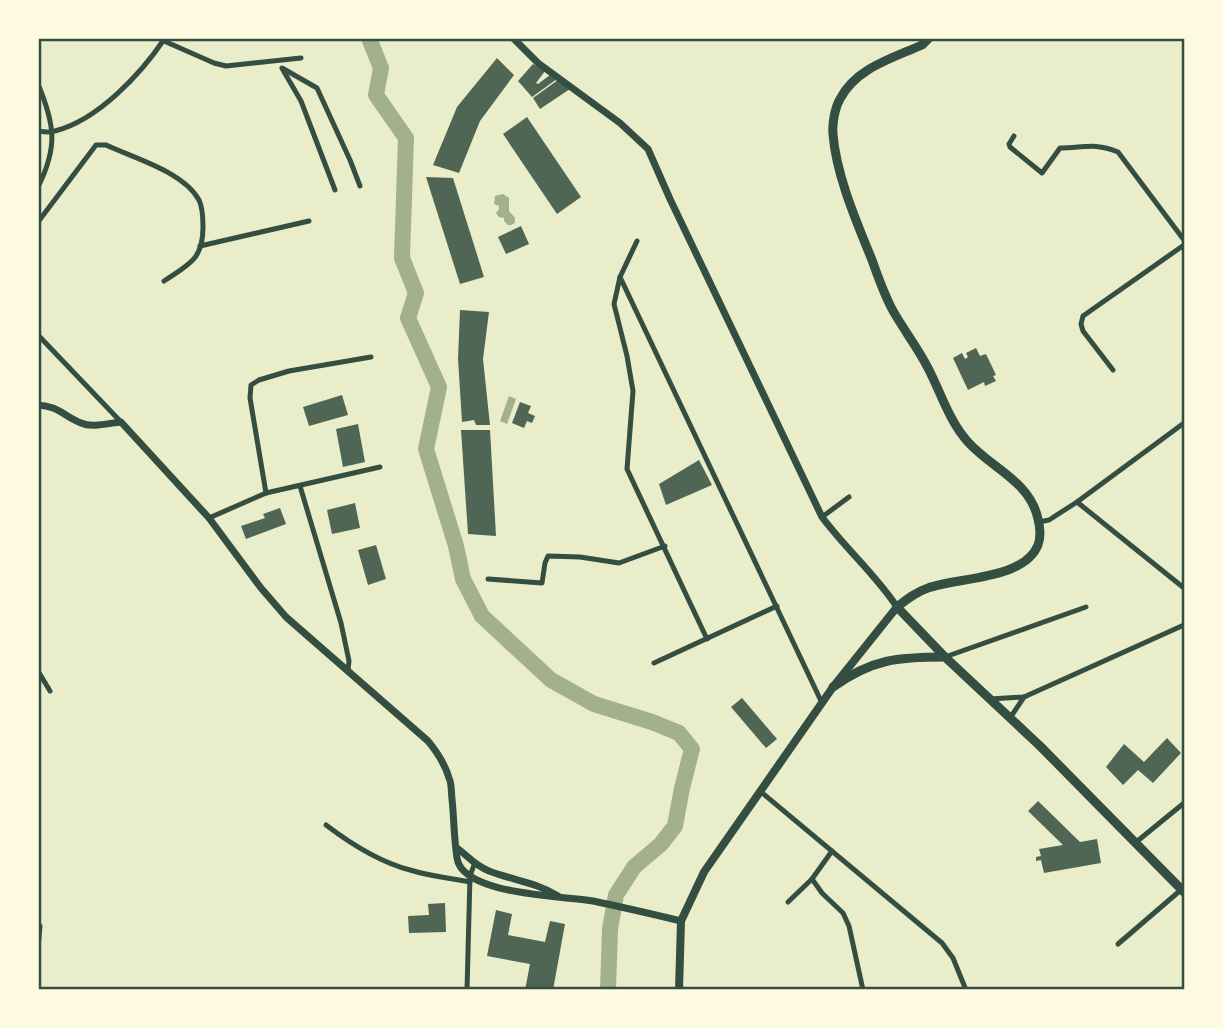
<svg xmlns="http://www.w3.org/2000/svg" width="1223" height="1028" viewBox="0 0 1223 1028" font-family="'Nunito Sans',sans-serif">
<rect width="100%" height="100%" fill="#e9edc9"/>
<g fill="#a3b18a">
<path d="M503 194 509 198V211L515 218V223L511 225H508L504 221V218L499 217 496 213 499 209V206L494 204 495 196Z"/>
<path d="M509 396 516 399 507 424 500 421Z"/>
</g>
<g fill="none" stroke-linecap="round" stroke-linejoin="round">
<path stroke="#a3b18a" stroke-width="16" d="M369 38 381 68 376 95 406 138 402 258 416 293 408 318 439 387 426 449 456 546 463 579 482 616 551 680 594 704 652 722 679 733 692 749 682 788 675 826 661 844 634 867 616 895 610 929 608 990"/>
</g>
<g fill="#4f6655">
<path d="M497 58 514 75 480 121 459 173 433 165 457 107Z"/>
<path d="M533 64 545 71 536 83 538 84 550 75 557 79 532 97 518 81Z"/>
<path d="M558 80 570 89 540 109 533 98Z"/>
<path d="M527 117 581 197 557 214 503 134Z"/>
<path d="M426 177 453 178 484 277 460 284Z"/>
<path d="M521 226 529 244 506 254 498 237Z"/>
<path d="M460 310 489 312 483 359 490 425H476L474 420 462 422 458 359Z"/>
<path d="M976 348 980 356 986 354 996 375 993 376 996 381 985 386 984 382 968 390 953 358 962 353 965 359 968 357 966 353Z"/>
<path d="M342 395 348 415 309 426 303 407Z"/>
<path d="M520 402 531 406 528 413 535 416 532 423 527 421 524 428 512 423Z"/>
<path d="M358 424 365 462 343 467 336 429Z"/>
<path d="M461 430H490L496 536 468 534Z"/>
<path d="M699 460 712 485 666 505 659 484Z"/>
<path d="M355 503 360 528 332 534 327 510Z"/>
<path d="M280 508 286 524 246 539 241 526 265 518 263 514Z"/>
<path d="M376 545 386 579 368 585 358 550Z"/>
<path d="M742 698 777 739 766 748 731 707Z"/>
<path d="M1167 738 1181 753 1153 783 1138 770 1123 785 1106 767 1124 744 1144 762Z"/>
<path d="M1038 801 1080 842 1097 839 1101 863 1044 873 1041 860 1036 861V857L1041 856 1039 849 1063 845 1028 811Z"/>
<path d="M445 903 446 932 409 933 408 916 429 915 428 904Z"/>
<path d="M496 910 512 914 508 935 545 942 550 921 565 924 553 990H525L530 964 487 956Z"/>
</g>
<g fill="none" stroke-linecap="round" stroke-linejoin="round">
<g stroke="#344e41" stroke-width="5">
<path d="M164 41 214 63 226 66 301 58"/>
<path d="M282 68 317 88 350 160 360 186"/>
<path d="M283 70 301 101 335 190"/>
<path d="M38 84C55 125 58 147 38 187"/>
<path d="M38 131C44 132 49 133 55 131 98 120 141 74 165 38"/>
<path d="M1014 136 1009 144 1010 147 1042 173 1060 148C1083 148 1094 142 1118 152L1184 240"/>
<path d="M38 222 96 145H106C134 158 184 172 199 200 203 208 203 218 203 227 203 260 189 264 164 281"/>
<path d="M637 241 620 277 614 304 627 356 633 391 627 469 707 639"/>
<path d="M200 246 309 221"/>
<path d="M620 277 822 703"/>
<path d="M38 335 121 422"/>
<path d="M1113 370 1083 331 1081 324 1083 316 1184 245"/>
<path d="M300 486 341 623 349 661 348 670"/>
<path d="M266 493 250 398 251 385 259 380 289 371 371 357"/>
<path d="M1077 502 1184 588"/>
<path d="M822 517 849 497"/>
<path d="M209 518 266 493 380 467"/>
<path d="M1039 522 1049 520 1077 502 1184 423"/>
<path d="M488 579 542 583 545 563 548 556 580 557 619 563 665 546"/>
<path d="M945 657 1086 607"/>
<path d="M654 663 777 606"/>
<path d="M38 671 50 691"/>
<path d="M990 699 1024 697 1184 625"/>
<path d="M1010 718 1024 697"/>
<path d="M760 791 942 943 953 958 966 990"/>
<path d="M326 825C351 844 379 862 410 870 429 876 450 878 470 882"/>
<path d="M1135 843 1184 803"/>
<path d="M812 879 822 893 843 913 849 926 863 990"/>
<path d="M788 902 812 879 832 851"/>
<path d="M38 926H40L38 949"/>
<path d="M1118 944 1182 889"/>
<path d="M467 990 470 876 474 865"/>
</g>
<g stroke="#344e41" stroke-width="7">
<path d="M513 38 538 63 620 123 648 149 670 199 822 517C845 548 876 575 897 607"/>
<path d="M38 405C58 406 64 416 81 423 92 428 109 423 121 422L209 518 261 588 286 617 428 741C437 752 445 764 449 778 452 784 451 792 452 799 454 818 454 839 457 858 462 895 563 896 593 901 622 907 652 914 681 921"/>
<path d="M457 848C469 857 474 865 489 871 512 880 536 882 558 896"/>
</g>
<path stroke="#344e41" stroke-width="8" d="M679 990 681 921 704 872 833 687 897 607"/>
<g stroke="#344e41" stroke-width="9">
<path d="M929 38 922 45C893 58 856 68 840 99 835 108 832 123 833 134 836 175 857 223 872 260 878 277 884 294 892 309 903 329 918 348 928 368 941 393 949 421 968 442 991 468 1030 481 1038 519 1040 527 1041 537 1038 545 1024 580 958 577 928 588 916 592 907 599 897 607L945 657 1040 746 1184 892"/>
<path d="M833 687C872 659 898 657 945 657"/>
</g>
</g>
<rect width="1223" height="1028" fill="none" stroke="#fefae0" stroke-width="80"/>
<rect x="40" y="40" width="1143" height="948" fill="none" stroke="#344e41" stroke-width="2.5"/>
</svg>
